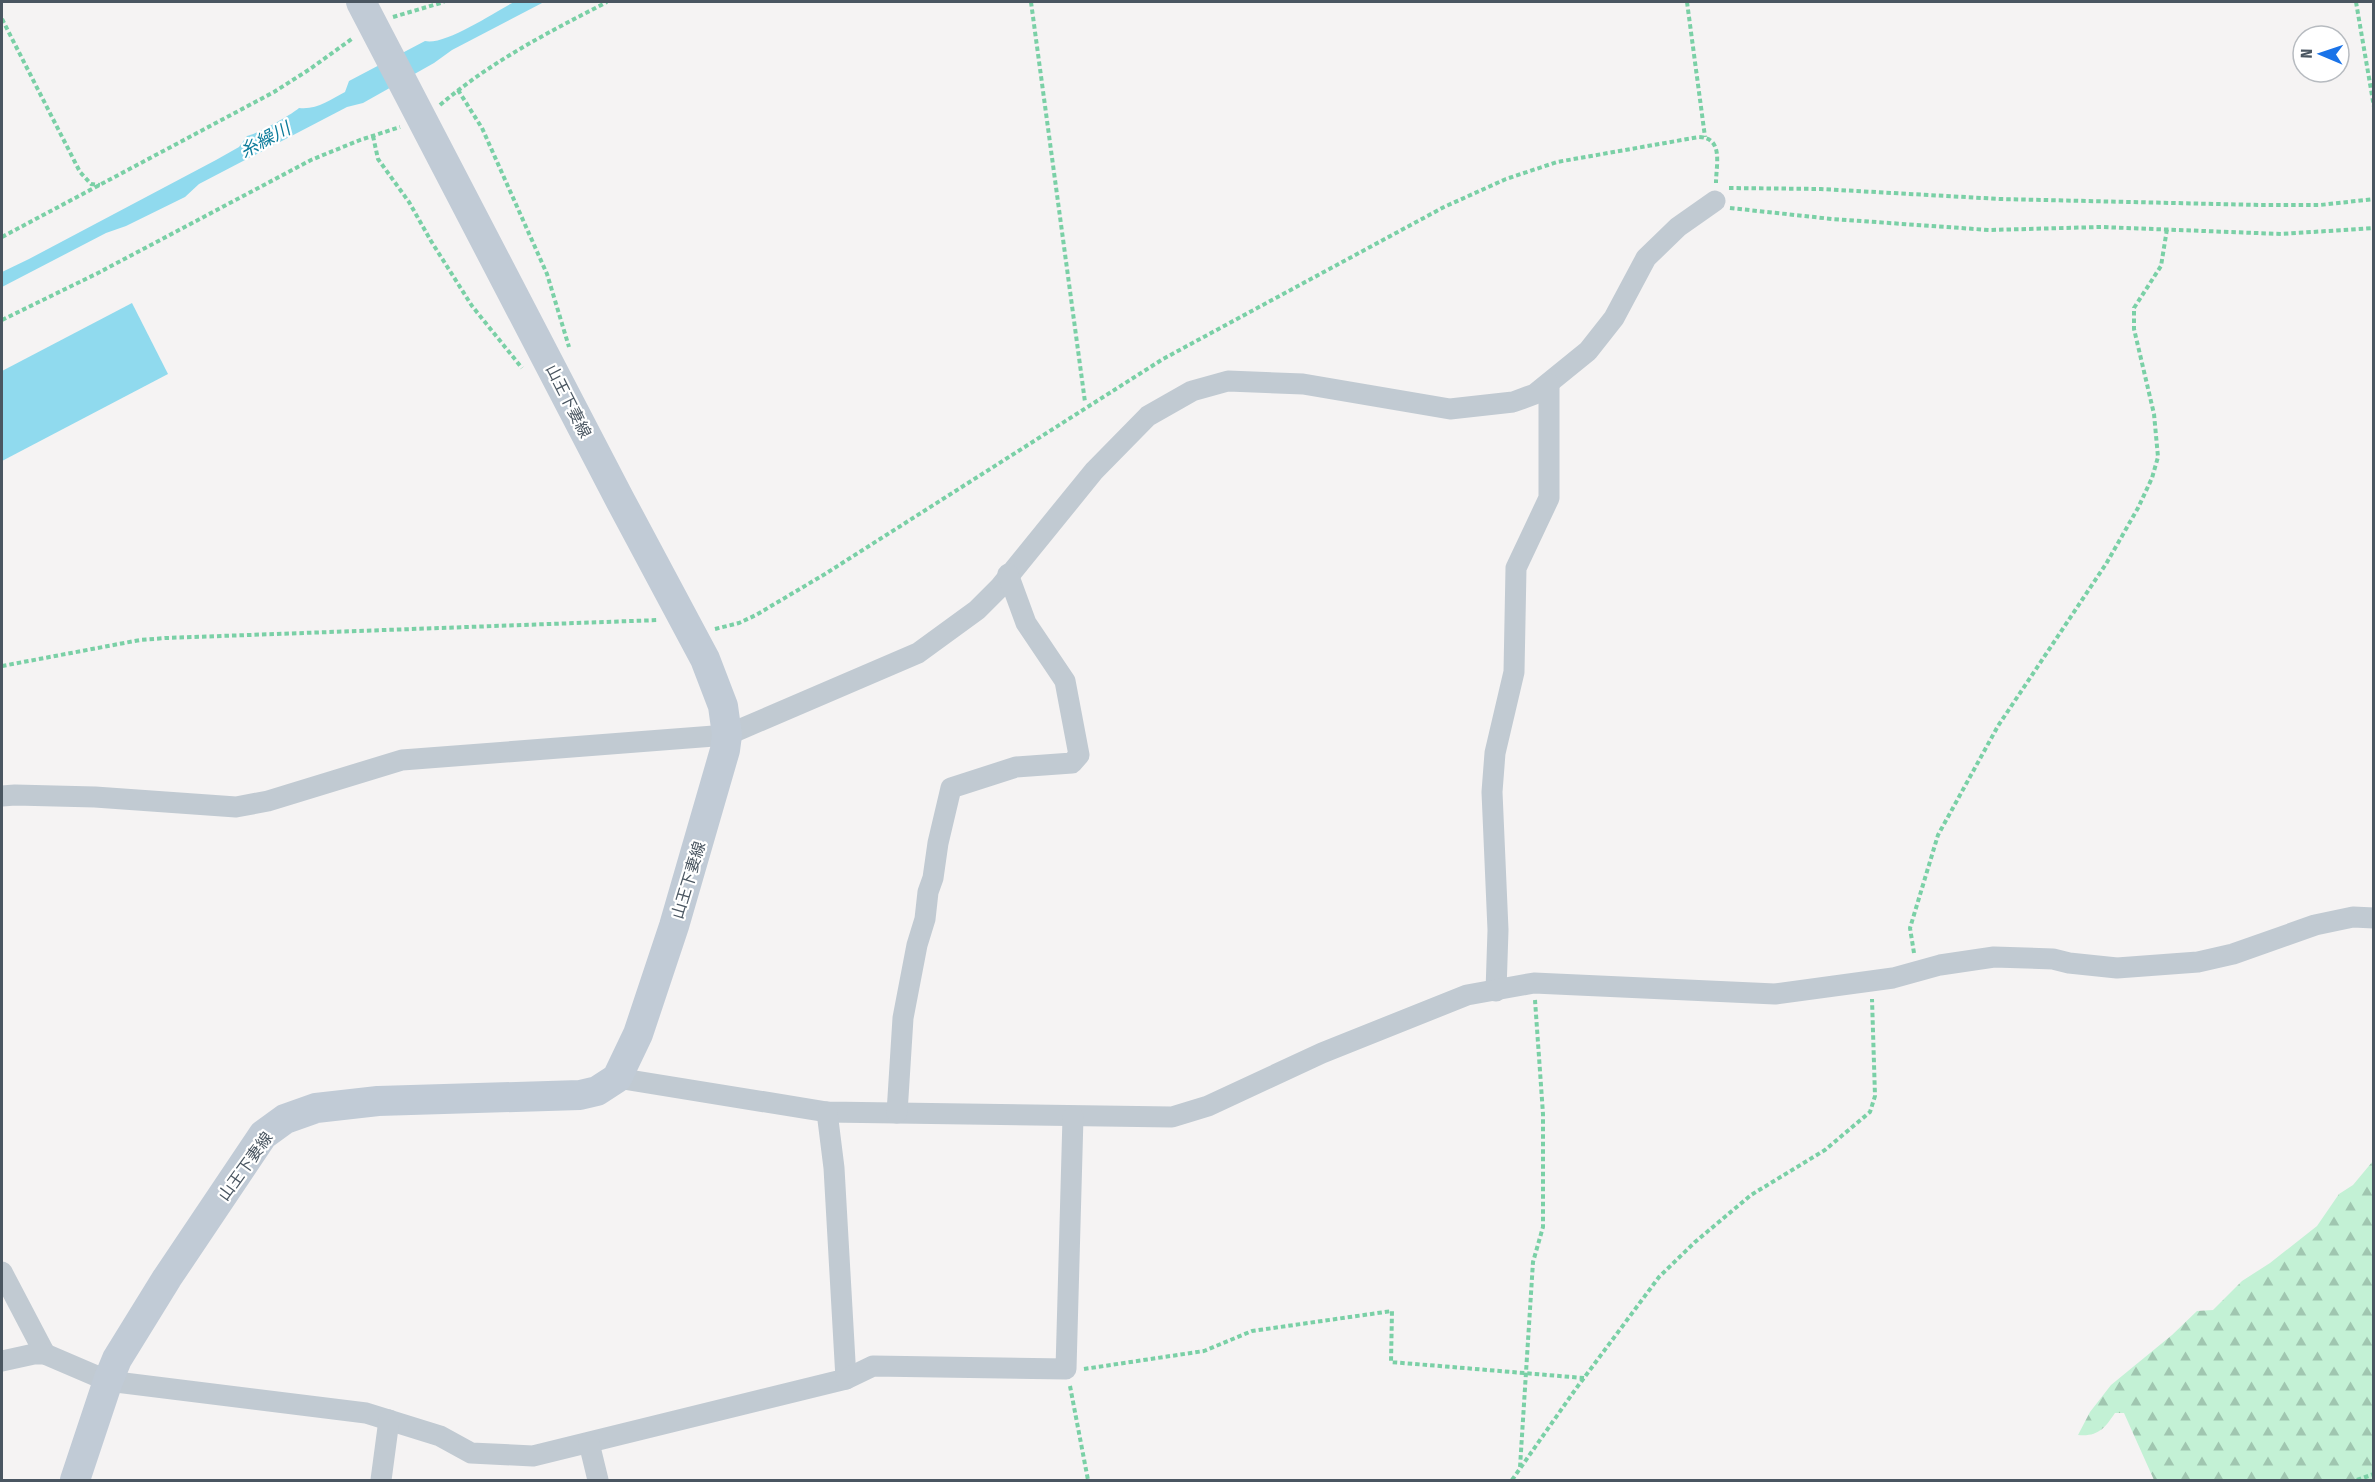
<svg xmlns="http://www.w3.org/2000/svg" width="2375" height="1482" viewBox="0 0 2375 1482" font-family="'Fira Sans Condensed','Noto Sans JP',sans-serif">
<defs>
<pattern id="forest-firs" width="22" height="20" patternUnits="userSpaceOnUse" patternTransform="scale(1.5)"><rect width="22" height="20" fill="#c3f1d5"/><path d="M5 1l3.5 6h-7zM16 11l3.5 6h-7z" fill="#a0c6b0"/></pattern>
</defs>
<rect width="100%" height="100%" fill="#f5f3f3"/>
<path fill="url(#forest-firs)" d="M2373 1161V1480H2154L2124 1413H2115C2105 1428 2098 1437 2078 1435L2090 1412 2111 1385 2172 1335 2197 1311 2213 1310 2242 1281 2270 1263 2317 1226 2339 1194 2353 1185Z"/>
<g fill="#90daee">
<path d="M514 2H544L452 50 434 63 363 103 347 107 199 184 185 197 126 226 106 233 2 287V272L29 259 216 160 239 147 247 136C257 134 291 115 299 108 317 110 330 100 345 92L349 81 425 41C444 46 495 12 514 2Z"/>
<path d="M132 303 168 374 2 461V371Z"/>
</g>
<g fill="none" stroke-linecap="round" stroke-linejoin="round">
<g stroke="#7ad0a6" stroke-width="4" stroke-dasharray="4.5 3" stroke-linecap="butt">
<path d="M1031 2 1085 402"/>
<path d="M1687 2 1705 137"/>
<path d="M2356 2 2374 107"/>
<path d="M393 17 444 2"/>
<path d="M2 19 80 172 91 184 100 185"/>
<path d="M458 90 482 128 547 274 569 347"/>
<path d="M440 105C492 61 547 33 607 2"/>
<path d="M373 136 378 159 409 202 431 241 472 306 522 368"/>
<path d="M1729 188 1821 189 2000 199 2260 205H2320L2374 199"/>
<path d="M1730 208 1832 219 1989 230 2101 227 2281 234 2374 228"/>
<path d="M2 237 274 92 310 69 353 38"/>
<path d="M2 320 98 273 311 160 360 140 400 127"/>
<path d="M715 629 739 623 756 615 825 574 1163 359 1444 207 1506 179 1557 162 1699 137C1724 138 1716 165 1716 183"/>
<path d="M2 666 140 640 166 638 659 620"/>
<path d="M1914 953 1910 928 1938 835 1998 726 2106 564 2138 508 2152 478 2158 457 2154 414 2134 329V308L2161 266 2167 229"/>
<path d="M1084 1369 1204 1351 1252 1331 1392 1311 1391 1362 1584 1378"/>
<path d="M1070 1386 1088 1480"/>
<path d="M1520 1467 1533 1262 1543 1227V1114L1535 1000"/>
<path d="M1512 1480 1575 1390 1659 1277 1695 1242 1751 1195 1825 1150 1870 1112 1875 1096 1872 999"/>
<path d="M2357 1480 2374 1474"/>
</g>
<g stroke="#c1cad2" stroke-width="21">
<path d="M2 796 15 795 95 797 236 807 268 801 402 760 727 735 918 653 977 610 999 588 1094 471 1148 416 1192 391 1228 381 1303 384 1450 409 1513 402 1535 394 1588 351 1614 318 1646 258 1678 227 1715 201"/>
<path d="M1496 991 1498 930 1492 792 1495 753 1514 672 1516 568 1549 498V384"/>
<path d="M617 1078 827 1112 1172 1117 1208 1106 1322 1053 1467 995 1534 983 1775 994 1893 978 1940 965 1994 957 2053 959 2069 963 2117 968 2198 962 2233 954 2315 925 2353 917 2374 918"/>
<path d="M897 1113 903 1018 917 945 925 919 928 892 933 878 938 843 951 788 1016 767 1072 763 1079 755 1065 681 1026 623 1008 574"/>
<path d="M2 1272 45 1354"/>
<path d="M2 1361 34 1354H45L108 1381 366 1413 440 1436 471 1453 533 1456 846 1379 834 1168 827 1112"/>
<path d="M846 1379 873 1366 1066 1369 1073 1117"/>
<path d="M589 1443 598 1480"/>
<path d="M381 1480 389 1420"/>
</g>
<path stroke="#c1cbd6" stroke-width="30" d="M75 1480 108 1381 117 1359 167 1278 263 1135 285 1119 316 1108 378 1101 580 1095 597 1091 617 1078 638 1034 674 926 725 750 727 735 723 706 705 659 619 498 361 2"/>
</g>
<g text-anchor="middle" stroke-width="4.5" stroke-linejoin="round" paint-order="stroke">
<g font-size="16" fill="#4a5661" stroke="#fff">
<text transform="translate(569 401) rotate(63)" y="6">山王下妻線</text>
<text transform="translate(688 880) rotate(-73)" y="6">山王下妻線</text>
<text transform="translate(245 1166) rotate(-54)" y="6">山王下妻線</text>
</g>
<g font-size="18" font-style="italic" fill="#0c7c9b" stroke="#fff">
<text transform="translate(265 140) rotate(-28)" y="6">糸繰川</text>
</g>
</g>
<rect width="2375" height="1482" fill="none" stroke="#4a5661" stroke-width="6"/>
<g transform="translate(2321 54) rotate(272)"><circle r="28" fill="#ffffff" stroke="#b7bbc0" stroke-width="1.5"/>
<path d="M0-4.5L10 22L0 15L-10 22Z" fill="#1a73e8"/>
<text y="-9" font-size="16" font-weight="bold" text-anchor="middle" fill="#4a5661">N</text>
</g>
</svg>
